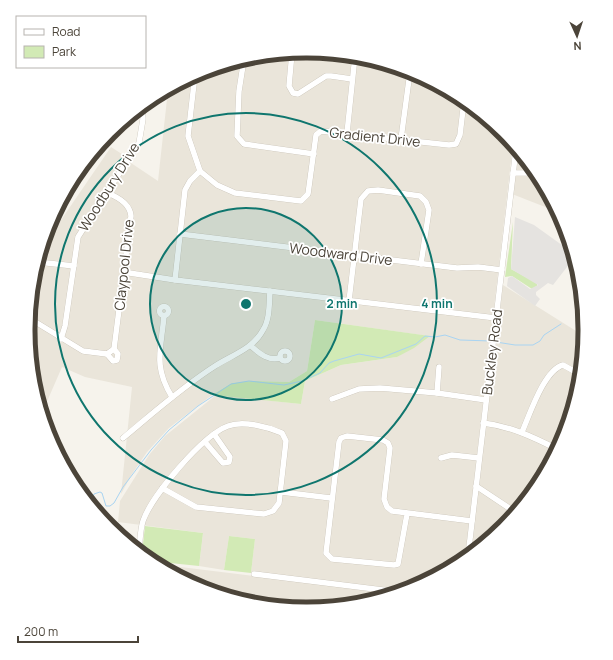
<svg xmlns="http://www.w3.org/2000/svg" width="613" height="660" viewBox="0 0 613 660" font-family="Manrope,sans-serif">
<rect width="100%" height="100%" fill="#f6f3ec"/>
<g fill="#eae5da">
<path d="M307 52 361 57 413 73 461 99 458 136 455 141 432 146 451 148 459 144 463 135 466 103 504 133 513 144 465 559 413 587 401 591 251 573 255 539 229 536 224 570 199 566 203 533 118 522 120 501 149 455 165 436 216 395 301 404 305 381 341 365 397 357 429 336 315 320 307 371 289 382 251 381 232 383 212 395 169 428 147 452 132 474 121 494 132 387 85 377 62 367 42 413 33 384 28 330 33 275 44 241 46 242 111 147 128 158 131 163 158 181 168 90 200 73 252 57Z"/>
<path d="M517 150 538 175 558 212 512 194Z"/>
<path d="M503 285 584 336 580 385 564 437 538 485 503 527 470 554Z"/>
<path d="M156 564 394 593 361 603 306 608 252 603 200 587Z"/>
</g>
<g fill="#d2eab5">
<path d="M513 222 511 269 537 283V286L532 289 512 276 505 277Z"/>
<path d="M315 320 430 336 414 348 397 357 341 365 305 381 301 404 212 395 232 383 251 381 289 382 307 371Z"/>
<path d="M145 526 203 533 199 566 151 561 142 553Z"/>
<path d="M229 536 255 539 251 573 224 570Z"/>
</g>
<path fill="#e5e3e0" d="M515 217 534 225 573 253 574 258 553 285 548 283 536 292V295L540 299 535 306 507 286 508 278 512 276 530 289 538 285 511 269Z"/>
<g fill="none" stroke-linecap="round" stroke-linejoin="round">
<g stroke="#a9d4f2" stroke-width="1">
<path d="M496 342 515 345H533L540 341 544 335 561 324"/>
<path d="M90 503 94 494 100 492 102 493 106 506H110L114 503 123 487 151 450 169 430 198 406 231 384 249 381 284 385 302 381 320 373 329 363 334 361 359 354 381 358 416 344 425 336 435 337 445 335 460 340 491 341"/>
</g>
<g stroke="#c2bbae" stroke-width="6">
<g id="minor">
<path d="M292 53 289 86 293 93 298 94 326 76H331L352 79"/>
<path d="M244 59 239 91 237 136 244 144 314 154"/>
<path d="M195 75 188 136 200 171 217 185 235 193 301 201 308 194 316 135 321 131 449 145 456 144 460 135 464 101"/>
<path d="M347 133 355 56"/>
<path d="M401 139 410 72"/>
<path d="M513 173H536"/>
<path d="M180 234 457 268 478 267 502 270"/>
<path d="M38 262 74 266"/>
<path d="M123 272 175 280 496 318"/>
<path d="M175 280 185 190 190 181 200 171"/>
<path d="M349 301 361 199 368 191 378 190 420 196 426 202 429 210 421 264"/>
<circle cx="164" cy="311" r="4.5"/>
<path d="M164 316C161 350 153 366 172 397"/>
<path d="M29 318 83 351 107 354 114 349 131 216C130 204 118 197 107 193"/>
<path d="M61 339 65 326 78 237 139 143 143 119 142 106"/>
<path d="M251 346C260 354 268 361 280 358"/>
<circle cx="285" cy="356" r="5"/>
<path d="M107 354 113 361 117 360 118 354 114 349"/>
<path d="M437 393 439 367"/>
<path d="M332 399 359 389 380 388 437 393 486 400"/>
<path d="M483 423C510 426 533 437 557 449"/>
<path d="M522 432C530 414 544 370 563 365L581 375"/>
<path d="M123 438C152 414 182 387 215 366 232 355 253 349 263 330 270 319 269 304 270 291"/>
<path d="M205 442 223 463 229 462 230 457 214 434"/>
<path d="M441 458 452 455 479 458"/>
<path d="M476 486 515 512"/>
<path d="M281 492 331 498"/>
<path d="M407 514 398 564 394 565 332 559 326 553 339 442 341 438 347 436 383 440 388 443 390 448 384 499 387 507 392 511 472 521"/>
<path d="M139 551C140 542 140 530 143 521 152 495 203 435 228 426 243 420 268 427 282 433L286 441 279 503 273 511 264 514 196 507 162 488"/>
<path d="M468 556 516 149"/>
<path d="M254 574 399 592"/>
<path d="M248 602 294 607"/>
</g>
</g>
<use href="#minor" stroke="#fff" stroke-width="5.5"/>
</g>
<circle cx="246" cy="304" r="96" fill="#0f766e" fill-opacity=".12"/>
<g fill="none" stroke="#0f766e" stroke-width="2">
<circle cx="246" cy="304" r="96"/>
<circle cx="246" cy="304" r="191"/>
</g>
<g text-anchor="middle" stroke-width="3.5" stroke-linejoin="round" paint-order="stroke">
<g font-size="14" fill="#4b4439" stroke="#fff">
<text transform="translate(375 137) rotate(6)" y="5">Gradient Drive</text>
<text transform="translate(109 187) rotate(-58)" y="5">Woodbury Drive</text>
<text transform="translate(341 254) rotate(7)" y="5">Woodward Drive</text>
<text transform="translate(124 265) rotate(-84)" y="5">Claypool Drive</text>
<text transform="translate(492 352) rotate(-83)" y="5">Buckley Road</text>
</g>
</g>
<path d="M0 0H613V660H0ZM306 58H307A271 271 0 0 1 578 329V331A271 271 0 0 1 307 602H306A271 271 0 0 1 35 331V329A271 271 0 0 1 306 58Z" fill="#fff" fill-rule="evenodd"/>
<path fill="none" stroke="#4b4439" stroke-width="5" d="M306 58H307A271 271 0 0 1 578 329V331A271 271 0 0 1 307 602H306A271 271 0 0 1 35 331V329A271 271 0 0 1 306 58Z"/>
<circle cx="246" cy="304" r="6" fill="#0f766e" stroke="#fff" stroke-width="2"/>
<g font-size="12" text-anchor="middle" font-weight="bold" fill="#0f766e" stroke="#fff" stroke-width="3.5" stroke-linejoin="round" paint-order="stroke">
<text x="342" y="308">2 min</text>
<text x="437" y="308">4 min</text>
</g>
<rect x="16" y="16" width="130" height="52" fill="#ffffff" stroke="#b7b4b0"/>
<rect x="24" y="29" width="20" height="6" fill="#ffffff" stroke="#b7b4b0"/>
<text x="52" y="36" font-size="12" fill="#4b4439">Road</text>
<rect x="24" y="46" width="20" height="12" fill="#d2eab5" stroke="#b7b4b0"/>
<text x="52" y="56" font-size="12" fill="#4b4439">Park</text>
<g transform="translate(577 36) rotate(177)" stroke="#ffffff" stroke-width="3" paint-order="stroke">
<path d="M0-3L7 15L0 10L-7 15Z" fill="#4b4439"/>
<text y="-6" font-size="11" font-weight="bold" text-anchor="middle" fill="#4b4439">N</text>
</g>
<path d="M18 636v6h120v-6" fill="none" stroke="#4b4439" stroke-width="2"/>
<text x="24" y="636" font-size="12" fill="#4b4439" stroke="#ffffff" stroke-width="3" paint-order="stroke">200 m</text>
</svg>
